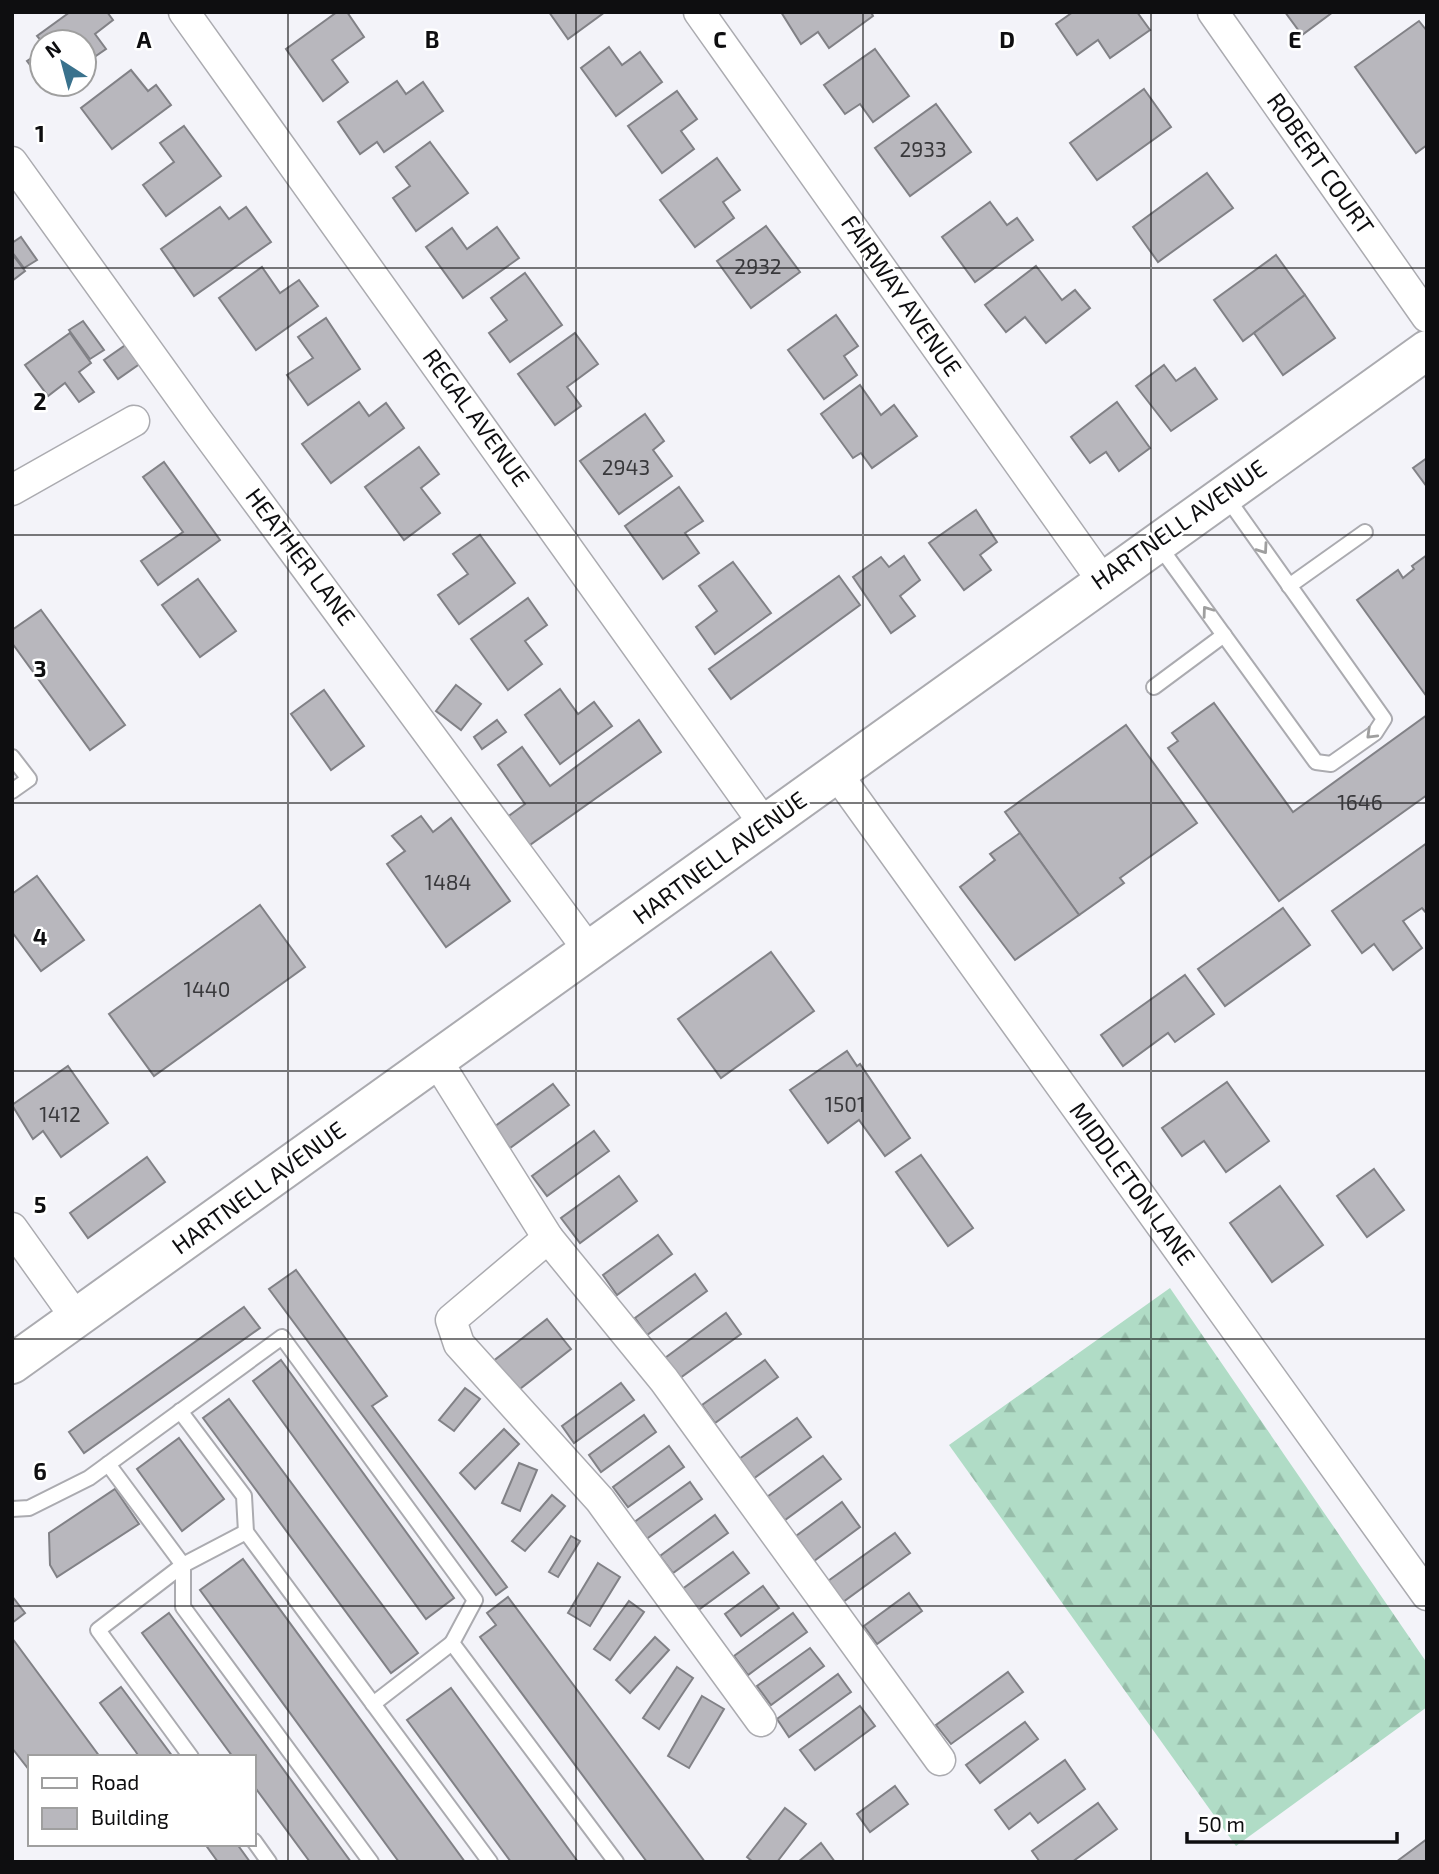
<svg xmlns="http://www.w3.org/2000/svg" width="1439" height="1874" viewBox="0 0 1439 1874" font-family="'Exo 2',sans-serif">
<defs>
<pattern id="forest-firs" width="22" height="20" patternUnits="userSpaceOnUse" patternTransform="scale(1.75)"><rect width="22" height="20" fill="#b0dcc6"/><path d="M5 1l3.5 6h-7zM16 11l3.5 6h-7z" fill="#96bca9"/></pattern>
</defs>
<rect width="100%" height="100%" fill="#f3f3f9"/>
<path fill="url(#forest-firs)" d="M1170 1288 1427 1663V1707L1236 1846 949 1445Z"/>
<g fill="#b8b7bd" stroke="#818186" stroke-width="2">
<path d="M70 12H107L113 20 95 34 106 49 84 64V42H42L37 36Z"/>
<path d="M337 12H347L364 37 332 60 348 82 323 101 286 49Z"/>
<path d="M549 12H605L568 39Z"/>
<path d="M781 12H871L873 16 829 48 818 32 801 44Z"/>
<path d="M1073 12H1137L1150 30 1110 58 1098 40 1077 55 1056 24Z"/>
<path d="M1285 12H1333L1302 35Z"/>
<path d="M1419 21 1427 31V145L1416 153 1355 67Z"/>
<path d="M609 47 622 65 640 52 662 82 616 116 581 68Z"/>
<path d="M875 49 909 96 873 122 860 104 845 114 824 85Z"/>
<path d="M42 51V81L27 61Z"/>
<path d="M131 70 148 91 156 85 171 105 112 149 81 108Z"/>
<path d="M397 81 406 94 423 82 443 111 384 152 377 142 360 154 338 122Z"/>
<path d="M1144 89 1171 127 1097 180 1070 143Z"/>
<path d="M677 91 697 119 681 131 694 149 662 173 628 126Z"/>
<path d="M936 104 971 152 910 196 875 148Z"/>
<path d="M184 126 221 176 166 216 143 185 174 162 160 143Z"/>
<path d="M430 142 468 193 416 231 393 198 410 186 396 167Z"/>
<path d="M717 158 740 190 723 202 734 218 695 247 660 200Z"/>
<path d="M1207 173 1233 208 1158 262 1133 227Z"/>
<path d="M990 202 1007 225 1017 218 1033 240 975 282 942 237Z"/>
<path d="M220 207 229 219 246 207 271 242 194 296 161 249Z"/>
<path d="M766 226 800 272 751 308 717 261Z"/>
<path d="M497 227 519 258 463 298 426 247 452 228 467 249Z"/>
<path d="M21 237 37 260 24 268 12 252V243Z"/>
<path d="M12 254 25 271 12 281Z"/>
<path d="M1276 255 1305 295 1243 341 1214 300Z"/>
<path d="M1036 266 1062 300 1075 290 1090 308 1046 343 1025 317 1006 332 985 305Z"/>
<path d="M262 267 280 293 299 280 318 306 256 350 219 298Z"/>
<path d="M525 273 562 325 510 362 489 333 507 320 491 298Z"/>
<path d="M1305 295 1335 338 1283 375 1254 333Z"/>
<path d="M836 315 858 346 844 356 857 375 824 399 788 350Z"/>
<path d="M326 318 360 369 308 405 287 375 313 358 298 337Z"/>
<path d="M83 321 104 350 90 359 69 330Z"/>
<path d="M70 333 91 363 79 372 94 392 79 402 65 383 48 396 25 365Z"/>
<path d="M575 333 598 364 567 387 581 406 555 425 518 374Z"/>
<path d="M127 344 141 363 118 379 104 360Z"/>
<path d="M1164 365 1176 381 1195 368 1217 399 1171 431 1136 386Z"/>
<path d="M860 385 881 415 894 405 917 436 872 468 861 453 853 458 821 414Z"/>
<path d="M359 402 369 416 386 403 404 428 331 483 302 444Z"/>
<path d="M1117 402 1150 448 1119 471 1106 452 1090 463 1071 437Z"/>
<path d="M645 414 664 441 653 450 672 476 619 514 580 461Z"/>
<path d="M419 447 439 474 421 488 440 513 404 540 365 487Z"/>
<path d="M1427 458V487L1413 468Z"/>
<path d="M164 462 220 540 158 585 141 561 183 532 143 477Z"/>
<path d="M679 487 703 521 685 533 699 553 663 579 625 526Z"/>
<path d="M976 510 997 542 980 555 991 570 964 590 929 543Z"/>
<path d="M480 535 515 583 459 624 438 595 468 574 453 554Z"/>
<path d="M1427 555V697L1357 600 1398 570 1403 578 1414 569 1412 566Z"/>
<path d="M904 556 920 580 900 596 915 616 891 633 853 577 881 557 889 567Z"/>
<path d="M733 562 771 613 715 654 696 627 717 611 699 586Z"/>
<path d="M839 576 860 605 731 699 709 669Z"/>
<path d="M198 579 236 631 200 657 162 605Z"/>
<path d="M528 598 547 625 525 641 542 664 508 690 471 639Z"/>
<path d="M41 610 125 725 90 750 12 643V630Z"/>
<path d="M456 685 481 704 461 730 436 711Z"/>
<path d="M560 689 578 714 594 702 612 726 560 764 525 715Z"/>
<path d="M324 690 364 746 331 770 291 714Z"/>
<path d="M1214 703 1293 812 1427 715V795L1279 901 1168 748 1178 741 1172 733Z"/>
<path d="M497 720 506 732 482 749 474 737Z"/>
<path d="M639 720 661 752 527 847 506 818 525 804 498 765 522 747 550 786Z"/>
<path d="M1126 725 1197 823 1120 878 1124 883 1079 915 1005 812Z"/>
<path d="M421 816 433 832 451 818 510 901 446 947 387 864 405 851 392 836Z"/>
<path d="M1020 833 1079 915 1015 960 960 887 995 860 990 854Z"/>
<path d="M1427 843V914L1422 908 1403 921 1422 948 1393 970 1374 944 1362 953 1332 911Z"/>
<path d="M37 876 84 940 41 971 12 932V894Z"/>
<path d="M260 905 305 967 154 1076 109 1014Z"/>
<path d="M1283 908 1310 945 1225 1006 1198 969Z"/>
<path d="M771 952 814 1011 721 1078 678 1019Z"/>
<path d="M1185 975 1214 1014 1175 1042 1168 1033 1123 1066 1101 1035Z"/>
<path d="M847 1051 857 1066 860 1064 910 1138 885 1156 859 1120 828 1143 790 1090Z"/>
<path d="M68 1066 108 1123 61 1157 43 1131 33 1139 12 1105Z"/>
<path d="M1227 1082 1269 1141 1226 1172 1204 1141 1182 1156 1162 1128Z"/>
<path d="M553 1084 569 1105 510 1148 494 1127Z"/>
<path d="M594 1131 609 1151 547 1196 532 1176Z"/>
<path d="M921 1155 973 1228 948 1246 896 1172Z"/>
<path d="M147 1157 165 1182 88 1238 70 1213Z"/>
<path d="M1374 1169 1404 1210 1367 1237 1337 1196Z"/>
<path d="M619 1176 637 1201 580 1243 561 1218Z"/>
<path d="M1280 1186 1323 1245 1272 1282 1230 1223Z"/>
<path d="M658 1235 672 1254 617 1295 603 1275Z"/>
<path d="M296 1270 387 1396 372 1406 507 1587 496 1595 269 1289Z"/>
<path d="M695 1274 707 1291 647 1335 635 1318Z"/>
<path d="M244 1307 260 1328 84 1453 69 1432Z"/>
<path d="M726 1313 741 1334 680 1378 665 1358Z"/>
<path d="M547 1319 571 1349 516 1392 492 1362Z"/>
<path d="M281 1360 454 1598 426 1619 253 1381Z"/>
<path d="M765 1360 778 1377 715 1423 702 1405Z"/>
<path d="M621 1383 634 1400 574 1443 562 1426Z"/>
<path d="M465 1388 480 1399 454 1431 439 1420Z"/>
<path d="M229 1399 418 1653 391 1673 203 1418Z"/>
<path d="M644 1415 656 1432 601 1472 589 1455Z"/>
<path d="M797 1418 811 1437 753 1479 739 1459Z"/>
<path d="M504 1429 519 1444 475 1489 460 1473Z"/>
<path d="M179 1438 224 1499 182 1531 137 1469Z"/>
<path d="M669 1446 684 1467 628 1507 613 1487Z"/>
<path d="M823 1456 841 1479 785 1520 767 1497Z"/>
<path d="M519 1463 537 1470 520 1511 502 1503Z"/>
<path d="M690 1482 702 1499 645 1540 633 1523Z"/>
<path d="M115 1489 139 1524 57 1577 50 1565 49 1533Z"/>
<path d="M552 1495 565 1506 525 1551 512 1541Z"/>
<path d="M842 1502 860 1527 814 1561 796 1536Z"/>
<path d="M715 1515 728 1533 673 1573 660 1556Z"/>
<path d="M895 1533 910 1553 843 1602 828 1581Z"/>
<path d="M571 1536 580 1541 558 1577 549 1572Z"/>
<path d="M733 1552 749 1573 697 1611 681 1590Z"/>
<path d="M243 1559 465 1862H399L200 1590Z"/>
<path d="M598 1563 620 1577 590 1626 568 1613Z"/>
<path d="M763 1586 779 1608 741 1636 725 1614Z"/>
<path d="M909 1593 922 1611 877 1644 864 1626Z"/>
<path d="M12 1596 25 1613 12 1623Z"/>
<path d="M508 1597 633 1765 705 1862H647L480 1637 496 1625 487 1613Z"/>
<path d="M629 1601 644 1612 610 1660 594 1649Z"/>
<path d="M169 1613 351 1862H310L254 1786V1757H233L142 1633Z"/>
<path d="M793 1613 807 1632 748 1675 734 1656Z"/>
<path d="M655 1637 669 1650 630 1693 616 1680Z"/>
<path d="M12 1638 100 1757H30V1771L12 1748Z"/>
<path d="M810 1648 824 1666 771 1705 757 1686Z"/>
<path d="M677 1667 693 1678 659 1729 643 1718Z"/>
<path d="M1008 1672 1023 1692 951 1744 936 1725Z"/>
<path d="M838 1674 851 1692 789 1737 777 1719Z"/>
<path d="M121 1687 173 1757H139L136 1752 100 1703Z"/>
<path d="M451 1688 578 1862H511L407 1720Z"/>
<path d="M702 1696 724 1709 689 1768 668 1756Z"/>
<path d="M860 1706 875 1726 815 1770 800 1750Z"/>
<path d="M1025 1722 1038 1739 980 1783 966 1765Z"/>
<path d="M1065 1760 1085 1789 1038 1823 1030 1813 1009 1829 995 1810Z"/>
<path d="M895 1786 908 1804 870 1832 857 1814Z"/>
<path d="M1098 1803 1117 1829 1072 1862H1040L1032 1851Z"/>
<path d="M785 1808 806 1824 777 1862H753L747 1857Z"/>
<path d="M1427 1839V1862H1396Z"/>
<path d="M821 1843 835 1862H798Z"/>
<path d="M205 1844H237L250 1862H218Z"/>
</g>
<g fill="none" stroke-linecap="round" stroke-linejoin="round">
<g stroke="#ababb0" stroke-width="18">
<g id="lane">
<path d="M1157 543 1316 762 1331 764 1375 733 1384 719 1225 495"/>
<path d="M1289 586 1365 532"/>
<path d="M1154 687 1224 635"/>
<path d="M12 757 29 779 12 791"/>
<path d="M180 1411 244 1496 246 1532 490 1862"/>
<path d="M108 1464 183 1565V1607L371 1862"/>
<path d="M12 1509 29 1508 89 1478 282 1337 475 1600 452 1643 616 1862"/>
<path d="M373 1704 452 1643"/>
<path d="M191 1757 98 1630 183 1565 246 1532"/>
<path d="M254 1841 269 1862"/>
</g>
</g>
<g stroke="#ababb0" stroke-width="33">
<g id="street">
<path d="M184 12 765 825"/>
<path d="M699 12 1102 580"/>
<path d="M1213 12 1427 317"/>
<path d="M12 162 198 421 590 952"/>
<path d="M12 490 134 421"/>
<path d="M837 774 1427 1595"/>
<path d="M437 1061 548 1238 664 1380 940 1760"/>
<path d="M12 1228 77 1319"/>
<path d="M548 1238 451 1320 459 1344 600 1500 761 1721"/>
</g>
</g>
<g stroke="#ababb0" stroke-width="42">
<path id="secondary" d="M12 1364 1427 350"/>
</g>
<use href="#lane" stroke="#fff" stroke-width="14"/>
<use href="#street" stroke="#fff" stroke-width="30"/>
<use href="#secondary" stroke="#fff" stroke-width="38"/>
</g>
<defs><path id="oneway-chevron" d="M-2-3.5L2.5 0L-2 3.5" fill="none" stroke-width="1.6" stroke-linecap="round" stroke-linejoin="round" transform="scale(1.75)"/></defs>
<g stroke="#9f9f9f">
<use href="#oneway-chevron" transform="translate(1263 549) rotate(55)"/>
<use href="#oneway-chevron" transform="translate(1207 611) rotate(-126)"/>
<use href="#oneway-chevron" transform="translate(1371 734) rotate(136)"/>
</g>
<path fill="none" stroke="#0e0e10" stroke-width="2" stroke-opacity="0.55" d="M288 12V1862M576 12V1862M863 12V1862M1151 12V1862M12 268H1427M12 535H1427M12 803H1427M12 1071H1427M12 1339H1427M12 1606H1427"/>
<g text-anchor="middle" stroke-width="5" stroke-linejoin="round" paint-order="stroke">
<g font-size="21" fill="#38383b">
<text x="923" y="157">2933</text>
<text x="758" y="274">2932</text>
<text x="626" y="475">2943</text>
<text x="1360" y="810">1646</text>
<text x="448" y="890">1484</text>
<text x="207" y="997">1440</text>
<text x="845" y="1112">1501</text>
<text x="60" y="1122">1412</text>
</g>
<g font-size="24" fill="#0e0e10" stroke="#fff">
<text transform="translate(1320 164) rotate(55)" y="8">ROBERT COURT</text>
<text transform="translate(901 296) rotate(55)" y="8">FAIRWAY AVENUE</text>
<text transform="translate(476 418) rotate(54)" y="8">REGAL AVENUE</text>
<text transform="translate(1179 525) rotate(-35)" y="8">HARTNELL AVENUE</text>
<text transform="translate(300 557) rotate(53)" y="8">HEATHER LANE</text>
<text transform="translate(720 858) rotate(-36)" y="8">HARTNELL AVENUE</text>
<text transform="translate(1132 1184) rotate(54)" y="8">MIDDLETON LANE</text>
<text transform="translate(259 1188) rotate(-36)" y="8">HARTNELL AVENUE</text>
</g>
</g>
<g font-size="23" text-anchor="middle" font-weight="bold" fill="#0e0e10" stroke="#fff" stroke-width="5" stroke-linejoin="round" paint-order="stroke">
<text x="144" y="48">A</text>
<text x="432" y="48">B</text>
<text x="720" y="48">C</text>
<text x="1007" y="48">D</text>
<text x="1295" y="48">E</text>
<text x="40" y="142">1</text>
<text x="40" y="410">2</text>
<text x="40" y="677">3</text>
<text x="40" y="945">4</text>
<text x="40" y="1213">5</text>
<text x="40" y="1480">6</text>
</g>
<rect width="1439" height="1874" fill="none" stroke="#0e0e10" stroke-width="28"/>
<rect x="28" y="1755" width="228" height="91" fill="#ffffff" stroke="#9f9f9f" stroke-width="2"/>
<rect x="42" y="1778" width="35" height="10" fill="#ffffff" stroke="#9f9f9f" stroke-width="2"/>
<text x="91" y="1790" font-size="21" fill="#0e0e10">Road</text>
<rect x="42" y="1808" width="35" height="21" fill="#b8b7bd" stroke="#9f9f9f" stroke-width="2"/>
<text x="91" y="1825" font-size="21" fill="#0e0e10">Building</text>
<g transform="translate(63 63) rotate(324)"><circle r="33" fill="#ffffff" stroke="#9f9f9f" stroke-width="2"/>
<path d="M0-5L12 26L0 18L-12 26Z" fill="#3a728d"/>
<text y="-10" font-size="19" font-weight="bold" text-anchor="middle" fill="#0e0e10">N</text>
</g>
<path d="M1187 1832v10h210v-10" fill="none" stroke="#0e0e10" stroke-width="3.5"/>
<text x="1198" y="1832" font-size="21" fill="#0e0e10" stroke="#ffffff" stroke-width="5" paint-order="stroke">50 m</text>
</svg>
